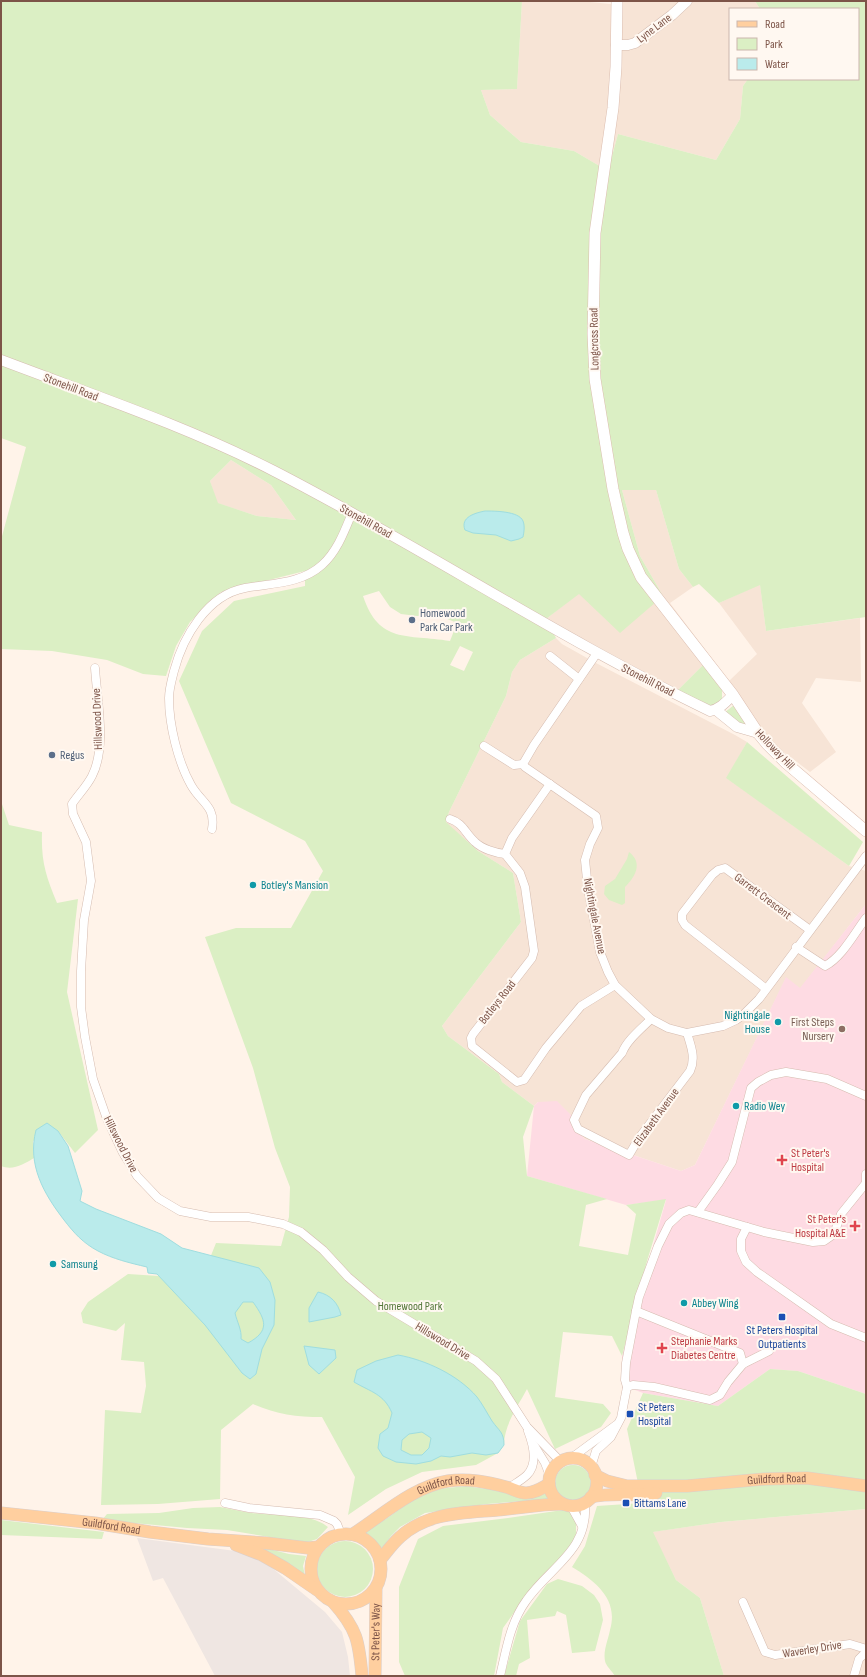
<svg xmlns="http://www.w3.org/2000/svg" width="867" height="1677" viewBox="0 0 867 1677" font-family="'Sofia Sans Condensed',sans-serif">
<rect width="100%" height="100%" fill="#fff3e9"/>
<g fill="#f7e4d6">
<path d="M522 1 590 2 621 5V1H755L760 9H730V79H748L743 86 740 119 716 160 618 134 608 171 574 151 521 142 490 115 481 90 517 89Z"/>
<path d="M231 460 271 485 296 520 257 516 217 503 210 481Z"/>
<path d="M622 490H656L679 569 693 587 670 603 729 681 757 654 719 603 760 584 766 631 860 618 861 682 816 678 802 703 836 752 810 772 771 742 704 664 678 690 546 619 579 593 663 596 640 556Z"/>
<path d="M556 638 562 644 596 663 735 735 747 742 727 778 849 866 866 871V904L800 989 786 978 695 1165 681 1171 585 1139 573 1127 538 1102 534 1106 502 1082 499 1074 448 1036 442 1026 521 922 513 873 478 851 446 823 449 812 506 696 512 672 520 660Z"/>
<path d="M866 1509V1676H724L700 1598 676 1580 652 1532 721 1522Z"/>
</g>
<path fill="#efe6e2" d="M137 1538 243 1552 271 1567 325 1612 342 1632 348 1657 350 1676H215L163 1578 153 1581Z"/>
<path fill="#fedbe3" d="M866 904V1394L798 1371 770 1369 718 1406 643 1393 627 1387 622 1356 666 1200 626 1205 527 1176 534 1106 538 1102 557 1101 571 1115 573 1127 585 1139 681 1171 695 1165 786 977 800 988Z"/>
<g fill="#dbefc4" fill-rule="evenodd">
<path d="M1 1H522L517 89 481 90 490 115 521 142 574 151 608 171 618 134 716 160 740 119 743 86 748 79H858V9H760L755 1H866V617L766 631 760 585 719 603 699 584 693 587 679 569 656 490H622L640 556 663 596 620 633 579 594 546 619 556 638 520 660 512 672 506 696 449 812 446 822 478 851 513 873 521 922 442 1026 448 1036 499 1074 502 1082 534 1106 523 1137 527 1176 607 1199 586 1205 579 1246 628 1255 636 1214 626 1205 666 1199 647 1261 622 1356 612 1336 563 1332 555 1397 603 1404 611 1413 601 1427 555 1449 527 1389C518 1406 504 1425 504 1445L498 1453 476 1465 422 1472 386 1489 348 1515 355 1477 322 1417C296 1417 276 1414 253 1404L221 1430 220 1499 158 1504 101 1505 105 1410 141 1413 146 1386 144 1362 121 1360 125 1323 116 1331 83 1323 81 1313 88 1302 128 1274 159 1276 190 1308 216 1243 281 1246 289 1217 290 1187 275 1148 253 1068 205 937 236 928H291L323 871 305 841 231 803 179 681 202 631 234 601 305 586V571L221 592 190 622 176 646 166 676 143 674 107 660 52 651 1 649V540L26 447 1 438ZM231 460 271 485 296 520 257 516 218 503 210 481ZM379 591 390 607 401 614 417 616 438 615 457 623 450 641C407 634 379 644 363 596ZM460 646 473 652 464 671 450 665Z"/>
<path d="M704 664 722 689V699L715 705H707L678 690Z"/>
<path d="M734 705 749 729 724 713Z"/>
<path d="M747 742 863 842 849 866 726 778Z"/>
<path d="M1 801 9 825 42 832C41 862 46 876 57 903L78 899 67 992 98 1130 75 1153 58 1131 33 1141 34 1158C24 1164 13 1171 1 1166Z"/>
<path d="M629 852C643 863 636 876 625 887V903L622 905 609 900 604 894 605 886 615 879 627 859Z"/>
<path d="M770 1369 798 1371 866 1394V1509L721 1522 653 1532 676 1580 700 1598 724 1676H615C612 1671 606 1666 605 1661 603 1651 608 1640 610 1630 619 1599 595 1581 572 1567L585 1546 597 1506 642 1503 627 1429 643 1393 718 1406Z"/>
<circle cx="573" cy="1483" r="18"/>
<path d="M466 1486C476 1488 487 1488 497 1491 516 1495 526 1502 546 1493L548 1499 487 1504 425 1513 400 1527 391 1536 380 1551 366 1535 361 1533 386 1519 421 1494 438 1489Z"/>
<path d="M220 1507C230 1509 240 1511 251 1513 274 1516 309 1512 328 1527L317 1539 305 1543 227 1530 187 1528 102 1520 107 1514 159 1513 193 1508Z"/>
<path d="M563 1510 572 1513 576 1523V1534L570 1549 530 1590 503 1628 494 1676H405L399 1662V1587L418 1539 443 1526 508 1518Z"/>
<path d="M1 1520 104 1532 102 1539 1 1535Z"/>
<circle cx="345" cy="1569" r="28"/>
<path d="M261 1547 289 1554 306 1556 303 1566 305 1576 262 1551Z"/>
<path d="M558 1579 582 1586 594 1595 600 1604 603 1620 595 1651 572 1653 566 1615 557 1611 555 1616 527 1620 530 1658 519 1664 516 1676H504L520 1621 547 1584Z"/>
</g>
<g fill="#baebeb" stroke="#9fdddf" fill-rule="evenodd">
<path d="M485 511C494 511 519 511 523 521 525 526 524 532 523 537L519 539 511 541 496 535 473 533 465 530C460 517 475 513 485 511Z"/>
<path d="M47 1123 58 1131 68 1146 82 1191 80 1201 96 1209 161 1234 182 1248 259 1268 270 1282 275 1300 274 1325 262 1349 256 1374 250 1379 242 1373 205 1325 157 1274 148 1273 147 1267C130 1263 113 1259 98 1251 83 1243 74 1233 64 1220 44 1194 27 1165 36 1130ZM243 1302H253C266 1320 270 1331 248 1343L241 1339C242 1330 237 1322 235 1313Z"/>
<path d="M318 1292C331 1295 338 1303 341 1315L335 1317 309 1322V1308Z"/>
<path d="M304 1346 335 1350 336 1358 319 1374 309 1365Z"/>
<path d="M398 1355C426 1360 458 1375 477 1397 483 1405 487 1413 492 1421 499 1431 504 1432 504 1445L498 1453 486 1455 472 1453 450 1457 441 1456 431 1461 416 1464 396 1462 383 1456 378 1448 380 1434 388 1428 392 1413C384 1394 371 1392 354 1382L357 1370 376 1361ZM422 1432 431 1438 429 1448 422 1455H411L401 1450 402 1440 409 1434Z"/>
</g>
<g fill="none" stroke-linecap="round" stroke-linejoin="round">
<g stroke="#d5bbaf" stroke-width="9">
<g id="minor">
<path d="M597 653 534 745 523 764 525 767 596 816 598 828 590 844 585 860 588 889 600 952 608 972 615 985 651 1019 668 1028 687 1033 723 1026 736 1020 743 1015 759 999 866 856"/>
<path d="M550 656 579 679"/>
<path d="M95 668C97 700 107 747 92 776 87 786 78 795 72 804L73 814 86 842 91 881 84 920 81 971V1007L85 1037 93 1079 107 1119 123 1153 137 1176 158 1198 180 1211 211 1217H248L283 1224 301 1232 323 1250 348 1277 376 1301 476 1361 496 1379 527 1427 561 1462"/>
<path d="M484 746 514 765 523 764"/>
<path d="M550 784 512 838 505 854 520 873 525 887 534 951 532 958 473 1034 471 1038 472 1046 517 1082 524 1080 546 1048 581 1006 615 985"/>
<path d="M450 819C463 823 465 833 475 842 482 849 496 853 505 854"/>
<path d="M212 829C216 806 201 803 191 785 178 762 169 725 169 698 169 689 172 679 174 671 183 637 207 595 245 588 272 583 301 584 322 565 337 552 345 530 352 513"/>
<path d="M796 947 825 966C842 957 854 934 866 918"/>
<path d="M765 988 685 925 682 920V914L712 875 718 870 725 868 810 930"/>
<path d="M651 1019C641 1029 627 1040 622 1053L586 1095 574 1120 578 1129 629 1155 639 1138 690 1071C696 1058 691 1046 687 1033"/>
<path d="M698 1212 718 1184 732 1162 751 1088 758 1082 771 1075 786 1072 827 1079 866 1096"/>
<path d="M747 1227 741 1239V1251L746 1262 757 1272 831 1324 866 1338"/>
<path d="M636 1311 740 1353 743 1364"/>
<path d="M627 1387 633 1385 654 1387 710 1400 720 1395 728 1382 743 1364 769 1351"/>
<path d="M534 1445 545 1463 550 1476"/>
<path d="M570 1459 616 1425"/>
<path d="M591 1467 596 1451 611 1437 621 1418 627 1387 625 1380 626 1363 636 1311 639 1297 658 1246 669 1224 681 1213 689 1210 764 1232 813 1242 824 1241 834 1234 841 1214 866 1183V1174"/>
<path d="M509 1488C514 1484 522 1480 527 1475 538 1464 533 1444 528 1431"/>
<path d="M225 1503 249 1508 320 1515 334 1521 337 1524 341 1534"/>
<path d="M571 1506 582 1526"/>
<path d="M743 1602 765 1652 775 1655 850 1644 866 1649"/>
<path d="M500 1676C506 1651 510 1623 526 1601 550 1566 589 1552 585 1502"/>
<path d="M854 1676 859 1659 866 1652"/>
</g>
</g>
<g stroke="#d5bbaf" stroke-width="11">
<g id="tertiary">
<path d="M616 45H628L635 43 672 15 687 1"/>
<path d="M1 360C93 395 186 426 274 471 422 547 560 639 710 711 720 709 726 702 733 695"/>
<path d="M716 710 737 727 758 733"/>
</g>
</g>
<g stroke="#dbbcae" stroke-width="12">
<path id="secondary" d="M617 1 616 67 613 108 595 233 593 334 595 379 613 489 623 533 628 549 641 577 733 695 758 733 767 744 786 763 866 831"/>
</g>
<g stroke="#dbcfcc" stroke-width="13">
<g id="primary">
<circle cx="573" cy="1482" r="24"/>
<path id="s1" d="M595 1475 607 1481 627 1486H687L765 1479 807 1478 866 1486"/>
<path d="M591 1497C613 1492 635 1497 656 1493"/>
<path id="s2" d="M1 1513 95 1523 150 1532 208 1539 266 1543 308 1548 318 1547"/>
<circle cx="346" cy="1569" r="35"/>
<path id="s3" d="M353 1534C383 1515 412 1487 448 1481 468 1478 487 1482 506 1487 513 1489 519 1493 526 1493 535 1493 542 1488 549 1484"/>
<path d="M236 1545 262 1555 285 1568 317 1590"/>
<path d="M380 1560C386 1553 392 1544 400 1537 427 1512 464 1513 498 1510 520 1508 541 1504 563 1504"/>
<path d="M333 1602C357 1629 359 1641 362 1676"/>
<path id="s4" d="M375 1676 376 1588"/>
</g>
</g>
<use href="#minor" stroke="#fff" stroke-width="8"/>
<use href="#tertiary" stroke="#fff" stroke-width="10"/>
<use href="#secondary" stroke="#fff" stroke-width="11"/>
<use href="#primary" stroke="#ffcf9f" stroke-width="12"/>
</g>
<g fill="#5c6f8a" stroke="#fff8f1" stroke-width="1.5">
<circle cx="412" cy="620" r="4"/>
<circle cx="52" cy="755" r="4"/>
</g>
<g fill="#0f9aa8" stroke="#fff8f1" stroke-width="1.5">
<circle cx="253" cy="885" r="4"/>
<circle cx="778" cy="1022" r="4"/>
<circle cx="736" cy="1106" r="4"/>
<circle cx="53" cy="1264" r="4"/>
<circle cx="684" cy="1303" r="4"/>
</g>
<circle fill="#8d6e63" stroke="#fff8f1" stroke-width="1.5" cx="842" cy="1029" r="4"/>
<g fill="#e0444e" stroke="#fff8f1" stroke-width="1.5">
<path d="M780 1154h4v4h4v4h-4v4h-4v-4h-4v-4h4z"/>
<path d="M853 1220h4v4h4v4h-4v4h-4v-4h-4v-4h4z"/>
<path d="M660 1342h4v4h4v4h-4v4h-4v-4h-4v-4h4z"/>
</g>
<g fill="#1a4fb4" stroke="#fff8f1" stroke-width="1.5">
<rect x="778" y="1313" width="8" height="8" rx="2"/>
<rect x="626" y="1410" width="8" height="8" rx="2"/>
<rect x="622" y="1499" width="8" height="8" rx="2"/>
</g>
<g text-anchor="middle" stroke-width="4" stroke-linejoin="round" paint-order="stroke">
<g font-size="12" fill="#7d5448" stroke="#fff8f1">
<text transform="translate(654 28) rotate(-37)" y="4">Lyne Lane</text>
<text transform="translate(594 339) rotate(-91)" y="4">Longcross Road</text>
<text transform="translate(71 387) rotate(21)" y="4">Stonehill Road</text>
<text transform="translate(366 521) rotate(29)" y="4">Stonehill Road</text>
<text transform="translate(648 680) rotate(27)" y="4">Stonehill Road</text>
<text transform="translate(97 719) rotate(-92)" y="4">Hillswood Drive</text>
<text transform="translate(775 749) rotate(46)" y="4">Holloway Hill</text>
<text transform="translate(763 896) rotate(37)" y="4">Garrett Crescent</text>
<text transform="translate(595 916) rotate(79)" y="4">Nightingale Avenue</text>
<text transform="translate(497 1002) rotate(-52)" y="4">Botleys Road</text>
<text transform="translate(656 1117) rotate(-54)" y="4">Elizabeth Avenue</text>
<text transform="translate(121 1144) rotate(63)" y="4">Hillswood Drive</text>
<text transform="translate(443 1341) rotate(31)" y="4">Hillswood Drive</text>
<text dy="4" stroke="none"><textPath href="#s1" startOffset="184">Guildford Road</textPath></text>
<text dy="4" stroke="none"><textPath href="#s3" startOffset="107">Guildford Road</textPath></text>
<text dy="4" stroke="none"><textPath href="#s2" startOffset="111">Guildford Road</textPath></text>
<text dy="4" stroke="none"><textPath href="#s4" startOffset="44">St Peter's Way</textPath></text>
<text transform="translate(812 1649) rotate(-9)" y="4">Waverley Drive</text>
</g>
<g font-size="12" fill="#4e5e75" stroke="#fff8f1" text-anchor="start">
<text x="420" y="617">Homewood<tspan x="420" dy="14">Park Car Park</tspan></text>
<text x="60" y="759">Regus</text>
</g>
<g font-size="12" fill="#0d838f" stroke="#fff8f1" text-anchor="start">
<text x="261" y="889">Botley's Mansion</text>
<text x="770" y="1019" text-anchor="end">Nightingale<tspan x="770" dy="14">House</tspan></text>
<text x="744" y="1110">Radio Wey</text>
<text x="61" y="1268">Samsung</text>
<text x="692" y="1307">Abbey Wing</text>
</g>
<g font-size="12" fill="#785e54" stroke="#fff8f1" text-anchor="end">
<text x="834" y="1026">First Steps<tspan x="834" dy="14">Nursery</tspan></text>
</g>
<g font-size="12" fill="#be3a42" stroke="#fff8f1" text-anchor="start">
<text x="791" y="1157">St Peter's<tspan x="791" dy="14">Hospital</tspan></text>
<text x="846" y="1223" text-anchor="end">St Peter's<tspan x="846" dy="14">Hospital A&amp;E</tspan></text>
<text x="671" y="1345">Stephanie Marks<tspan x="671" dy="14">Diabetes Centre</tspan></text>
</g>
<g font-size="12" fill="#537739" stroke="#fff8f1">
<text x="410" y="1310">Homewood Park</text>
</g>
<g font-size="12" fill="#164399" stroke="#fff8f1" text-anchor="start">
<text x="782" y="1334" text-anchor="middle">St Peters Hospital<tspan x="782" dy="14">Outpatients</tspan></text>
<text x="638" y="1411">St Peters<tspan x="638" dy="14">Hospital</tspan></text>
<text x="634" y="1507">Bittams Lane</text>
</g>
</g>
<rect width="867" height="1677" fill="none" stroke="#7d5448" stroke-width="4"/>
<rect x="729" y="8" width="130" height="72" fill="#fff8f1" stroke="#cbb6ad"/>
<rect x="737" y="21" width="20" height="6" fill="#ffcf9f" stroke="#cbb6ad"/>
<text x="765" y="28" font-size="12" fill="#7d5448">Road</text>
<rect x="737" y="38" width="20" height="12" fill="#dbefc4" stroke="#cbb6ad"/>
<text x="765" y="48" font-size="12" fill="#7d5448">Park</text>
<rect x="737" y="58" width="20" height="12" fill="#baebeb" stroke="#cbb6ad"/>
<text x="765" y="68" font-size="12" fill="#7d5448">Water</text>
</svg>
